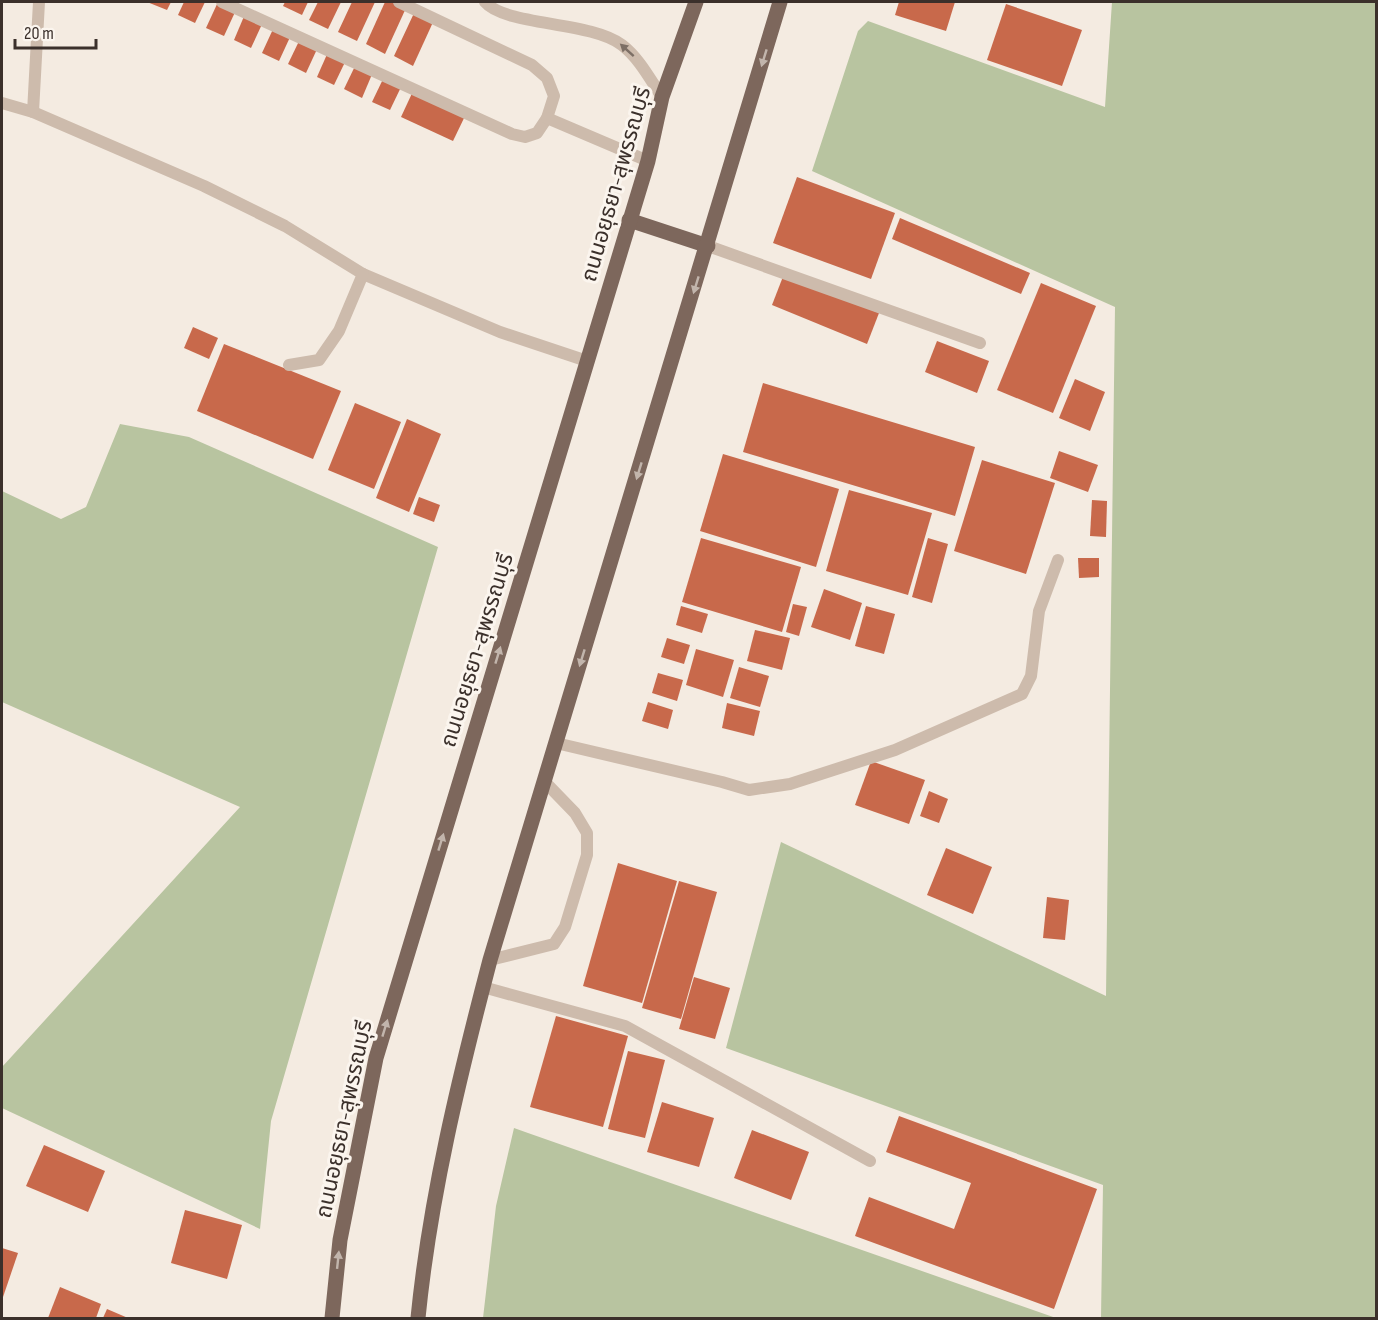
<svg xmlns="http://www.w3.org/2000/svg" width="1378" height="1320" viewBox="0 0 1378 1320" font-family="'Sofia Sans Condensed','Noto Sans Thai',sans-serif">
<rect width="100%" height="100%" fill="#f4ebe1"/>
<g fill="#b8c4a0">
<path d="M1112 2H1376V1318H1101L1103 1185 726 1048 781 842 1106 996 1115 307 812 171 858 31 868 21 1105 107Z"/>
<path d="M120 424 189 437 438 547 271 1121 260 1229 2 1108V1067L240 807 2 702V491L61 519 86 507Z"/>
<path d="M514 1128 528 1133 1056 1318H483L496 1206Z"/>
</g>
<g fill="#c8694b">
<path d="M147 2H171L167 10Z"/>
<path d="M184 2H205L195 23 178 15Z"/>
<path d="M218 2 236 10 224 36 206 28Z"/>
<path d="M285 2H308L302 15 283 6Z"/>
<path d="M318 2H341L328 29 309 20Z"/>
<path d="M352 2H375L357 41 338 32Z"/>
<path d="M385 2H392L406 8 385 54 366 44Z"/>
<path d="M899 2H955L946 31 895 15Z"/>
<path d="M1006 4 1082 30 1062 86 987 60Z"/>
<path d="M415 11 434 20 413 66 394 56Z"/>
<path d="M245 14 263 22 251 48 234 40Z"/>
<path d="M274 27 291 35 279 61 262 53Z"/>
<path d="M300 39 318 47 306 73 288 64Z"/>
<path d="M328 52 346 60 334 85 317 77Z"/>
<path d="M356 64 373 72 362 98 344 89Z"/>
<path d="M384 77 402 85 390 110 372 102Z"/>
<path d="M414 89 466 114 453 141 401 117Z"/>
<path d="M797 177 895 213 871 279 773 243Z"/>
<path d="M900 218 1030 273 1021 294 892 239Z"/>
<path d="M784 274 879 313 867 344 772 305Z"/>
<path d="M1041 283 1096 306 1053 413 997 390Z"/>
<path d="M193 327 218 338 209 359 184 348Z"/>
<path d="M937 341 989 361 977 393 925 372Z"/>
<path d="M224 344 341 391 313 459 197 411Z"/>
<path d="M1075 379 1105 392 1090 431 1059 418Z"/>
<path d="M763 383 975 447 955 516 743 452Z"/>
<path d="M355 403 401 422 374 489 328 470Z"/>
<path d="M407 419 441 434 409 512 376 498Z"/>
<path d="M1059 451 1098 465 1088 492 1050 478Z"/>
<path d="M723 454 839 489 816 567 700 531Z"/>
<path d="M982 460 1055 483 1026 574 954 551Z"/>
<path d="M849 490 932 513 908 595 826 571Z"/>
<path d="M419 497 440 505 434 522 413 514Z"/>
<path d="M1092 500 1107 501 1106 537 1090 536Z"/>
<path d="M701 538 801 567 782 632 682 602Z"/>
<path d="M928 538 948 544 932 603 912 597Z"/>
<path d="M1078 558H1099V577L1079 578Z"/>
<path d="M824 589 862 603 850 640 811 627Z"/>
<path d="M793 604 807 607 799 636 786 632Z"/>
<path d="M681 606 708 614 702 633 676 625Z"/>
<path d="M866 606 895 614 884 654 855 646Z"/>
<path d="M755 630 790 638 782 670 747 661Z"/>
<path d="M667 638 690 645 684 664 661 657Z"/>
<path d="M696 649 734 660 723 697 686 685Z"/>
<path d="M739 667 769 676 760 707 730 698Z"/>
<path d="M658 673 683 680 677 701 652 693Z"/>
<path d="M648 702 673 710 668 729 642 721Z"/>
<path d="M727 703 760 711 754 736 722 728Z"/>
<path d="M871 761 925 780 909 824 855 805Z"/>
<path d="M929 791 948 799 939 823 920 816Z"/>
<path d="M946 848 992 867 973 914 927 895Z"/>
<path d="M618 863 677 881 642 1003 583 986Z"/>
<path d="M679 881 717 892 681 1019 642 1008Z"/>
<path d="M1047 897 1069 900 1065 940 1043 938Z"/>
<path d="M694 977 730 988 715 1039 679 1029Z"/>
<path d="M556 1016 628 1036 603 1127 530 1107Z"/>
<path d="M628 1051 665 1060 645 1138 608 1129Z"/>
<path d="M662 1102 714 1118 699 1167 647 1152Z"/>
<path d="M899 1116 1097 1189 1054 1309 855 1236 869 1197 954 1229 971 1183 886 1152Z"/>
<path d="M752 1130 809 1152 791 1200 734 1178Z"/>
<path d="M44 1145 105 1171 88 1212 26 1186Z"/>
<path d="M185 1210 242 1225 227 1279 171 1263Z"/>
<path d="M2 1248 18 1253 2 1300Z"/>
<path d="M60 1287 101 1304 96 1318H48Z"/>
<path d="M107 1309 128 1318H103Z"/>
</g>
<g fill="none" stroke-linecap="round" stroke-linejoin="round">
<g stroke="#cdbbac" stroke-width="12">
<path d="M222 2 512 134 525 137 537 133 547 118 554 96 547 78 532 65 399 2"/>
<path d="M485 2C505 26 591 21 622 45 639 58 650 79 662 97"/>
<path d="M2 103 33 112 204 186 285 226 363 274 500 332 587 361"/>
<path d="M33 112 39 2"/>
<path d="M547 118 648 161"/>
<path d="M708 246 980 343"/>
<path d="M289 365 319 360 339 331 363 274"/>
<path d="M556 743 722 782 749 790 790 784 895 750 1022 694 1031 676 1039 611 1058 560"/>
<path d="M490 960 554 944 565 927 587 855V833L575 813 544 781"/>
<path d="M483 987 625 1026 870 1161"/>
</g>
<g stroke="#7d675c" stroke-width="15">
<path d="M629 220 708 246"/>
<path d="M332 1318 340 1240 376 1058 648 161 662 97 696 2"/>
<path d="M418 1318C430 1197 459 1078 490 960L780 2"/>
</g>
</g>
<defs><path id="oneway-solid" d="M-6-.8H1V-3.2L6.5 0L1 3.2V.8H-6Z" transform="scale(1.5)"/></defs>
<use fill="#7d6f65" href="#oneway-solid" transform="translate(627 50) rotate(-138)"/>
<g fill="#c2b5ac">
<use href="#oneway-solid" transform="translate(764 58) rotate(107)"/>
<use href="#oneway-solid" transform="translate(696 285) rotate(107)"/>
<use href="#oneway-solid" transform="translate(639 471) rotate(107)"/>
<use href="#oneway-solid" transform="translate(498 655) rotate(-73)"/>
<use href="#oneway-solid" transform="translate(582 658) rotate(107)"/>
<use href="#oneway-solid" transform="translate(441 842) rotate(-73)"/>
<use href="#oneway-solid" transform="translate(385 1028) rotate(-73)"/>
<use href="#oneway-solid" transform="translate(338 1260) rotate(-84)"/>
</g>
<g text-anchor="middle" stroke-width="6" stroke-linejoin="round" paint-order="stroke">
<g font-size="22" fill="#3b302b" stroke="#fbf5ee">
<text transform="translate(615 184) rotate(-74)" y="8">ถนนอยุธยา-สุพรรณบุรี</text>
<text transform="translate(476 650) rotate(-73)" y="8">ถนนอยุธยา-สุพรรณบุรี</text>
<text transform="translate(343 1119) rotate(-78)" y="8">ถนนอยุธยา-สุพรรณบุรี</text>
</g>
</g>
<rect width="1378" height="1320" fill="none" stroke="#3b302b" stroke-width="6"/>
<path d="M15 39v9h81v-9" fill="none" stroke="#3b302b" stroke-width="3"/>
<text x="24" y="39" font-size="18" fill="#3b302b" stroke="#fbf5ee" stroke-width="4.5" paint-order="stroke">20 m</text>
</svg>
